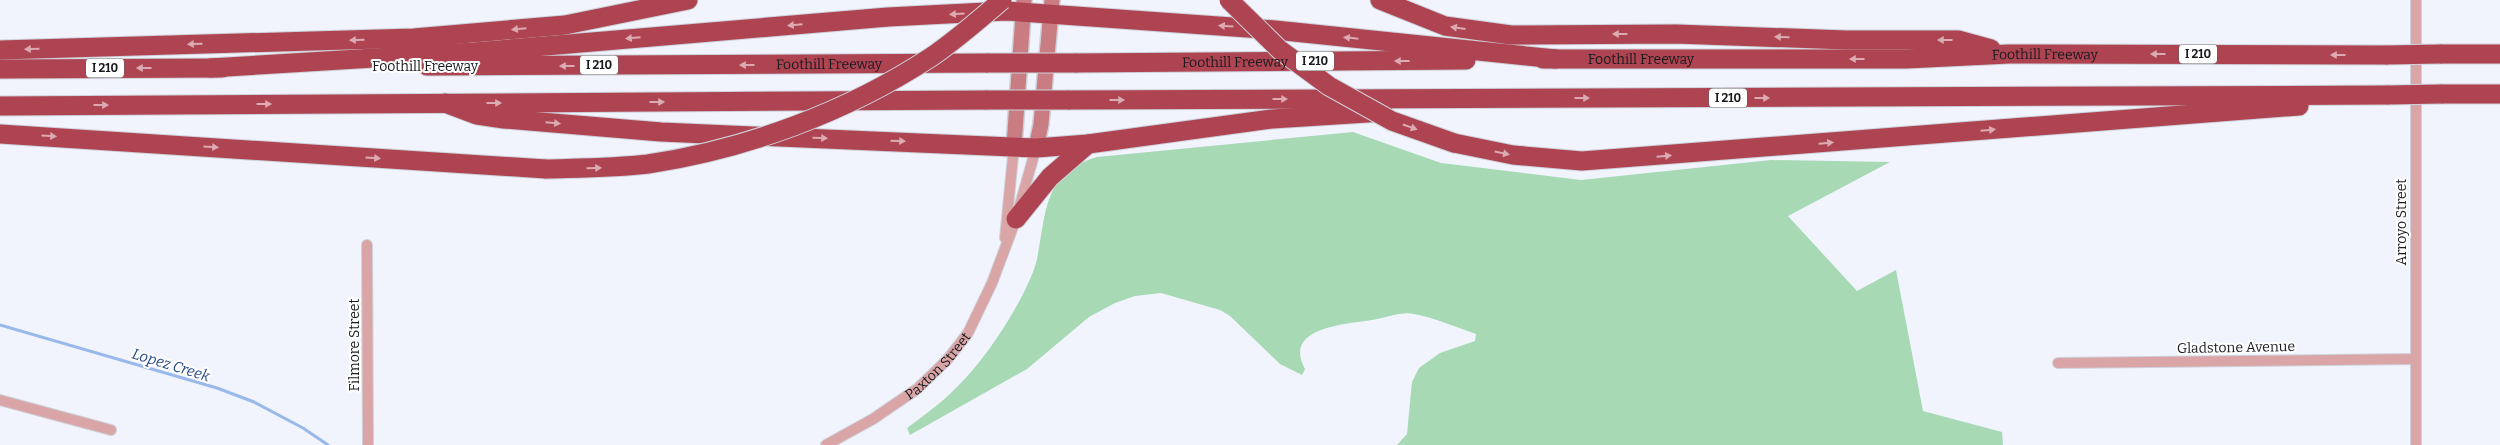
<svg xmlns="http://www.w3.org/2000/svg" width="2500" height="445" viewBox="0 0 2500 445" font-family="Bitter,serif">
<rect width="100%" height="100%" fill="#f1f4fd"/>
<path fill="#a7d9b5" d="M1353 132 1441 163 1581 180 1771 160 1890 162 1788 216 1857 291 1896 270 1923 411 2002 432 2003 445H1397L1407 434 1412 382 1419 368 1440 353 1475 341 1476 334C1456 327 1435 318 1414 314 1402 311 1385 318 1372 320 1347 324 1282 327 1305 369L1302 375 1280 364 1230 316 1220 310 1161 293 1135 296 1115 303 1089 317 1027 369 910 435 907 428C923 416 940 404 954 390 981 364 1003 331 1021 298 1027 286 1034 272 1037 259 1047 212 1042 174 1097 157Z"/>
<g fill="none" stroke-linecap="round" stroke-linejoin="round">
<path stroke="#99b9ea" stroke-width="3" d="M0 325 217 388 254 402 303 428 328 445"/>
<g stroke="#ced1d9" stroke-width="12">
<g id="street">
<path d="M1005 238 1014 146"/>
<path d="M367 245 368 445"/>
<path d="M2058 363 2414 359"/>
<path d="M0 400 111 430"/>
<path id="s1" d="M826 445 873 419 917 389 947 360 968 333 992 283 1016 219 1036 148"/>
<path d="M2416 445V0"/>
</g>
</g>
<g stroke="#ced1d9" stroke-width="18">
<g id="secondary">
<path d="M1014 146 1024 0"/>
<path d="M1036 148 1041 124 1052 0"/>
</g>
</g>
<g stroke="#ced1d9" stroke-width="21">
<g id="highway">
<path d="M1380 0 1445 26 1511 35 1676 34 1846 40H1958L1991 49"/>
<path d="M0 50 414 38 565 25 688 0"/>
<path d="M2440 54H2500"/>
<path id="s2" d="M1543 59H1906L2009 54 2387 55"/>
<path id="s3" d="M1075 63 1466 60"/>
<path id="s4" d="M427 66 988 63"/>
<path d="M210 68 474 52 888 17 1006 11 1275 30 1556 59"/>
<path d="M0 69 222 68"/>
<path d="M2441 94H2500"/>
<path d="M1068 100 2388 95"/>
<path d="M445 103 477 115 504 119 661 132 1036 148 1088 144 1272 119 1383 112"/>
<path d="M0 106 987 100"/>
<path d="M0 134 546 169"/>
<path d="M1454 143 1513 155 1582 161 2299 106"/>
<path d="M1016 219 1050 177 1088 144"/>
</g>
</g>
<use href="#street" stroke="#daa5a7" stroke-width="10"/>
<use href="#secondary" stroke="#c97d82" stroke-width="15"/>
<use href="#highway" stroke="#ae4451" stroke-width="19"/>
<g stroke="#ced1d9" stroke-width="21" stroke-linecap="butt">
<g id="highway-bridge">
<path d="M1229 0 1280 50 1329 86 1392 121 1454 143"/>
<path d="M2387 55 2440 54"/>
<path d="M988 63H1075"/>
<path d="M2388 95 2441 94"/>
<path d="M987 100H1068"/>
<path d="M546 169C580 168 614 168 648 164 747 149 847 112 931 57 956 40 979 20 1002 0"/>
</g>
</g>
<use href="#highway-bridge" stroke="#ae4451" stroke-width="19"/>
</g>
<defs><path id="oneway-solid" d="M-6-.8H1V-3.2L6.5 0L1 3.2V.8H-6Z" transform="scale(1.25)"/></defs>
<g fill="#dbabb1">
<use href="#oneway-solid" transform="translate(957 14) rotate(177)"/>
<use href="#oneway-solid" transform="translate(795 25) rotate(175)"/>
<use href="#oneway-solid" transform="translate(1226 26) rotate(-176)"/>
<use href="#oneway-solid" transform="translate(1458 28) rotate(-172)"/>
<use href="#oneway-solid" transform="translate(519 29) rotate(175)"/>
<use href="#oneway-solid" transform="translate(1620 34) rotate(180)"/>
<use href="#oneway-solid" transform="translate(1782 37) rotate(-178)"/>
<use href="#oneway-solid" transform="translate(633 38) rotate(175)"/>
<use href="#oneway-solid" transform="translate(1351 38) rotate(-174)"/>
<use href="#oneway-solid" transform="translate(357 40) rotate(178)"/>
<use href="#oneway-solid" transform="translate(1945 40) rotate(-180)"/>
<use href="#oneway-solid" transform="translate(195 44) rotate(178)"/>
<use href="#oneway-solid" transform="translate(32 49) rotate(178)"/>
<use href="#oneway-solid" transform="translate(2158 54) rotate(-180)"/>
<use href="#oneway-solid" transform="translate(2338 55) rotate(-180)"/>
<use href="#oneway-solid" transform="translate(1857 59) rotate(180)"/>
<use href="#oneway-solid" transform="translate(1402 61) rotate(180)"/>
<use href="#oneway-solid" transform="translate(747 65) rotate(180)"/>
<use href="#oneway-solid" transform="translate(567 66) rotate(180)"/>
<use href="#oneway-solid" transform="translate(144 68) rotate(180)"/>
<use href="#oneway-solid" transform="translate(1582 98)"/>
<use href="#oneway-solid" transform="translate(1762 98)"/>
<use href="#oneway-solid" transform="translate(1280 99)"/>
<use href="#oneway-solid" transform="translate(1117 100)"/>
<use href="#oneway-solid" transform="translate(657 102)"/>
<use href="#oneway-solid" transform="translate(494 103)"/>
<use href="#oneway-solid" transform="translate(264 104)"/>
<use href="#oneway-solid" transform="translate(101 105)"/>
<use href="#oneway-solid" transform="translate(553 123) rotate(5)"/>
<use href="#oneway-solid" transform="translate(1410 127) rotate(19)"/>
<use href="#oneway-solid" transform="translate(1988 130) rotate(-5)"/>
<use href="#oneway-solid" transform="translate(49 136) rotate(3)"/>
<use href="#oneway-solid" transform="translate(820 138) rotate(2)"/>
<use href="#oneway-solid" transform="translate(898 141) rotate(2)"/>
<use href="#oneway-solid" transform="translate(1826 143) rotate(-5)"/>
<use href="#oneway-solid" transform="translate(211 147) rotate(4)"/>
<use href="#oneway-solid" transform="translate(1502 153) rotate(12)"/>
<use href="#oneway-solid" transform="translate(1664 156) rotate(-5)"/>
<use href="#oneway-solid" transform="translate(373 158) rotate(4)"/>
<use href="#oneway-solid" transform="translate(594 168) rotate(-2)"/>
</g>
<g text-anchor="middle" stroke-width="4" stroke-linejoin="round" paint-order="stroke">
<g fill="#fff" stroke="#5e5f62" stroke-width="1">
<rect x="2179" y="44.5" width="38" height="19" rx="4"/>
<rect x="1296" y="51.5" width="38" height="19" rx="4"/>
<rect x="580" y="55.5" width="38" height="19" rx="4"/>
<rect x="86" y="58.5" width="38" height="19" rx="4"/>
<rect x="1709" y="88.5" width="38" height="19" rx="4"/>
</g>
<g font-size="12" font-weight="bold" fill="#191a1e">
<text x="2198" y="58">I 210</text>
<text x="1315" y="65">I 210</text>
<text x="599" y="69">I 210</text>
<text x="105" y="72">I 210</text>
<text x="1728" y="102">I 210</text>
</g>
<g font-size="14" fill="#191a1e" stroke="#fff">
<text dy="5" stroke="none"><textPath href="#s2" startOffset="502">Foothill Freeway</textPath></text>
<text dy="5" stroke="none"><textPath href="#s2" startOffset="98">Foothill Freeway</textPath></text>
<text dy="5" stroke="none"><textPath href="#s3" startOffset="160">Foothill Freeway</textPath></text>
<text dy="5" stroke="none"><textPath href="#s4" startOffset="402">Foothill Freeway</textPath></text>
<text x="425" y="71">Foothill Freeway</text>
<text transform="translate(2401 222) rotate(-90)" y="5">Arroyo Street</text>
<text transform="translate(354 345) rotate(-90)" y="5">Filmore Street</text>
<text transform="translate(2236 347) rotate(-1)" y="5">Gladstone Avenue</text>
<text dy="5" stroke="none"><textPath href="#s1" startOffset="138">Paxton Street</textPath></text>
</g>
<g font-size="15" font-style="italic" fill="#234985" stroke="#fff">
<text transform="translate(171 365) rotate(17)" y="5">Lopez Creek</text>
</g>
</g>
</svg>
